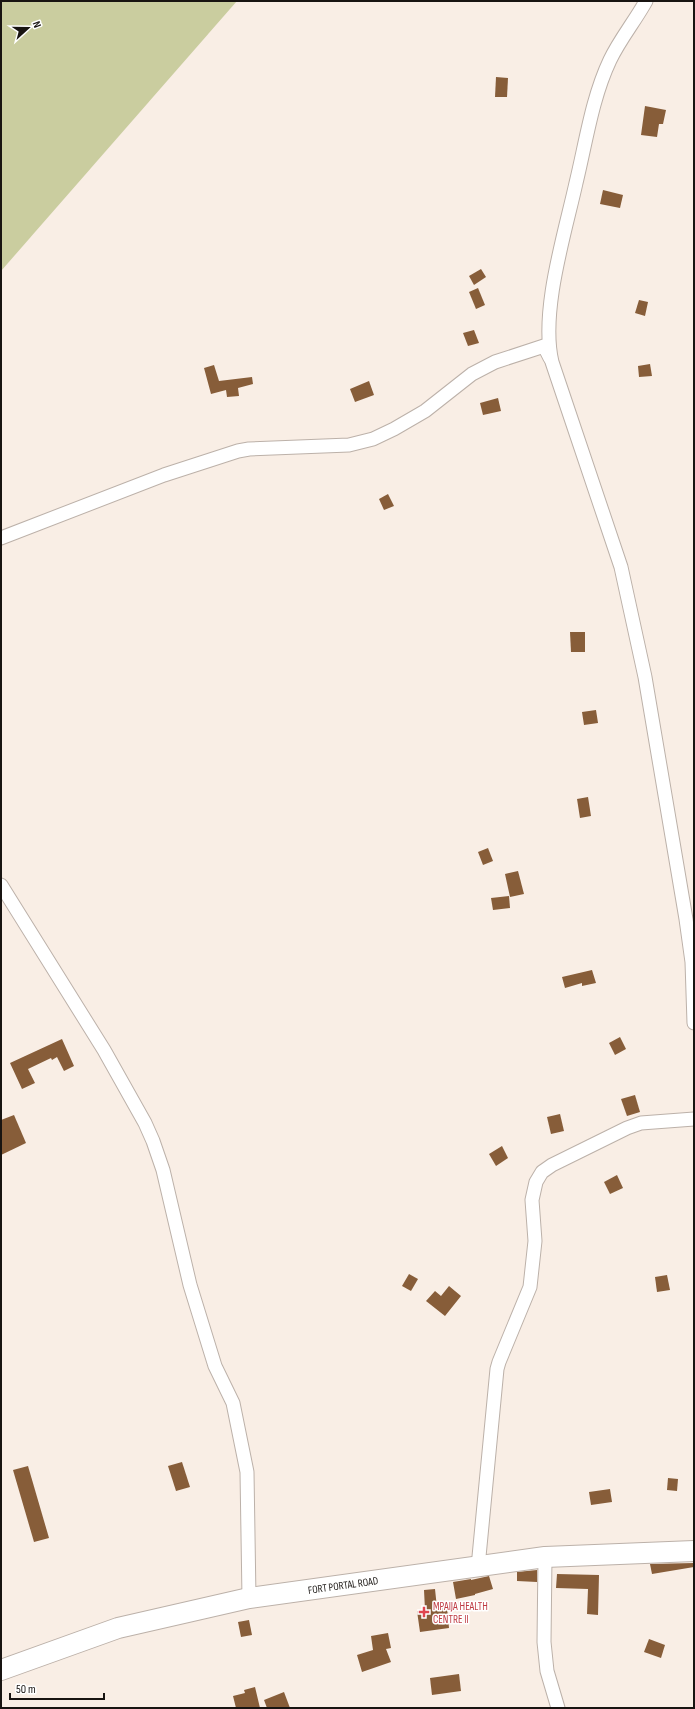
<svg xmlns="http://www.w3.org/2000/svg" width="695" height="1709" viewBox="0 0 695 1709" font-family="'Sofia Sans Condensed',sans-serif">
<rect width="100%" height="100%" fill="#f9eee5"/>
<path fill="#cacd9f" d="M1 1H237L1 271Z"/>
<g fill="#875d39">
<path d="M496 77 508 78 507 97H495Z"/>
<path d="M645 106 666 110 663 124H659L657 137 641 135Z"/>
<path d="M603 190 623 195 620 208 600 204Z"/>
<path d="M481 269 486 277 474 285 469 276Z"/>
<path d="M478 288 485 305 476 309 469 292Z"/>
<path d="M639 300 648 302 645 316 635 313Z"/>
<path d="M474 330 479 343 468 346 463 333Z"/>
<path d="M650 364 652 376 639 377 638 366Z"/>
<path d="M214 365 219 381 252 377 253 384 238 388 239 396 227 397 226 390 211 394 204 368Z"/>
<path d="M369 381 374 395 355 402 350 389Z"/>
<path d="M498 398 501 411 483 415 480 403Z"/>
<path d="M388 494 394 506 384 510 379 499Z"/>
<path d="M570 632H585V652H571Z"/>
<path d="M596 710 598 723 584 725 582 712Z"/>
<path d="M588 797 591 816 580 818 577 799Z"/>
<path d="M488 848 493 861 483 865 478 852Z"/>
<path d="M518 871 524 894 510 897 505 874Z"/>
<path d="M509 896 510 908 493 910 491 898Z"/>
<path d="M592 970 596 983 582 986V983L565 988 562 977Z"/>
<path d="M620 1037 626 1049 615 1055 609 1043Z"/>
<path d="M62 1039 74 1066 64 1071 57 1057 52 1060 51 1058 28 1069 35 1083 22 1089 10 1063Z"/>
<path d="M635 1095 640 1112 627 1116 621 1099Z"/>
<path d="M560 1114 564 1131 551 1134 547 1117Z"/>
<path d="M14 1115 26 1143 1 1155V1120Z"/>
<path d="M502 1146 508 1158 496 1166 489 1154Z"/>
<path d="M617 1175 623 1188 610 1194 604 1182Z"/>
<path d="M409 1274 418 1279 411 1291 402 1286Z"/>
<path d="M667 1275 670 1290 657 1292 655 1277Z"/>
<path d="M449 1286 461 1296 445 1316 426 1301 435 1291 441 1296Z"/>
<path d="M182 1462 190 1487 176 1491 168 1466Z"/>
<path d="M28 1466 49 1538 34 1542 13 1470Z"/>
<path d="M668 1478 678 1479 677 1491 667 1490Z"/>
<path d="M610 1489 612 1502 591 1505 589 1492Z"/>
<path d="M694 1563V1567L652 1574 650 1564Z"/>
<path d="M537 1570V1582L517 1581V1572Z"/>
<path d="M557 1574 599 1575 598 1615 587 1614 588 1589 556 1588Z"/>
<path d="M489 1576 493 1589 475 1594V1595L456 1599 453 1582 471 1579V1580Z"/>
<path d="M435 1589 437 1608 447 1607 449 1628 420 1632 417 1611 425 1610 424 1590Z"/>
<path d="M249 1620 252 1635 241 1637 238 1622Z"/>
<path d="M388 1633 391 1648 386 1649 391 1662 362 1672 357 1655 373 1650 371 1636Z"/>
<path d="M649 1639 665 1645 661 1658 644 1652Z"/>
<path d="M459 1674 461 1691 432 1695 430 1678Z"/>
<path d="M255 1687 260 1708H236L233 1696 245 1693 244 1690Z"/>
<path d="M284 1692 290 1708H267L264 1700Z"/>
</g>
<g fill="none" stroke-linecap="round" stroke-linejoin="round">
<g stroke="#bcb1a9" stroke-width="15">
<g id="street">
<path d="M646 1C635 21 620 39 610 60 592 98 586 142 576 183 565 233 540 312 552 362L621 567 645 677 686 919 692 962 694 1023"/>
<path d="M1 538 164 475 238 451 249 449 349 445 373 439 394 429 425 411 472 374 495 362 544 346 550 358"/>
<path d="M1 885 104 1050 145 1123 153 1141 163 1170 190 1285 215 1366 233 1403 247 1472 249 1598"/>
<path d="M545 1557 544 1642 547 1671 558 1708"/>
<path d="M478 1567 497 1369 499 1362 530 1287 535 1241 532 1200 536 1182 542 1172 552 1165 627 1128 641 1123 694 1119"/>
</g>
</g>
<g stroke="#bcb1a9" stroke-width="22">
<path id="primary" d="M1 1670 118 1628 249 1598 545 1557 694 1551"/>
</g>
<use href="#street" stroke="#fff" stroke-width="13"/>
<use href="#primary" stroke="#fff" stroke-width="20"/>
</g>
<path fill="#e0444e" stroke="#fff" stroke-width="1.5" d="M422 1606h4v4h4v4h-4v4h-4v-4h-4v-4h4z"/>
<g text-anchor="middle" stroke-width="3" stroke-linejoin="round" paint-order="stroke">
<g font-size="11" fill="#181411" stroke="#fff">
<text transform="translate(343 1585) rotate(-8)" y="4">FORT PORTAL ROAD</text>
</g>
<g font-size="11" fill="#be3a42" stroke="#fff" text-anchor="start">
<text x="433" y="1610">MPAIJA HEALTH<tspan x="433" dy="13">CENTRE II</tspan></text>
</g>
</g>
<rect width="695" height="1709" fill="none" stroke="#181411" stroke-width="4"/>
<g transform="translate(28 28) rotate(69)" stroke="#ffffff" stroke-width="3" paint-order="stroke">
<path d="M0-3L7 15L0 10L-7 15Z" fill="#181411"/>
<text y="-6" font-size="11" font-weight="bold" text-anchor="middle" fill="#181411">N</text>
</g>
<path d="M10 1693v6h94v-6" fill="none" stroke="#181411" stroke-width="2"/>
<text x="16" y="1693" font-size="12" fill="#181411" stroke="#ffffff" stroke-width="3" paint-order="stroke">50 m</text>
</svg>
